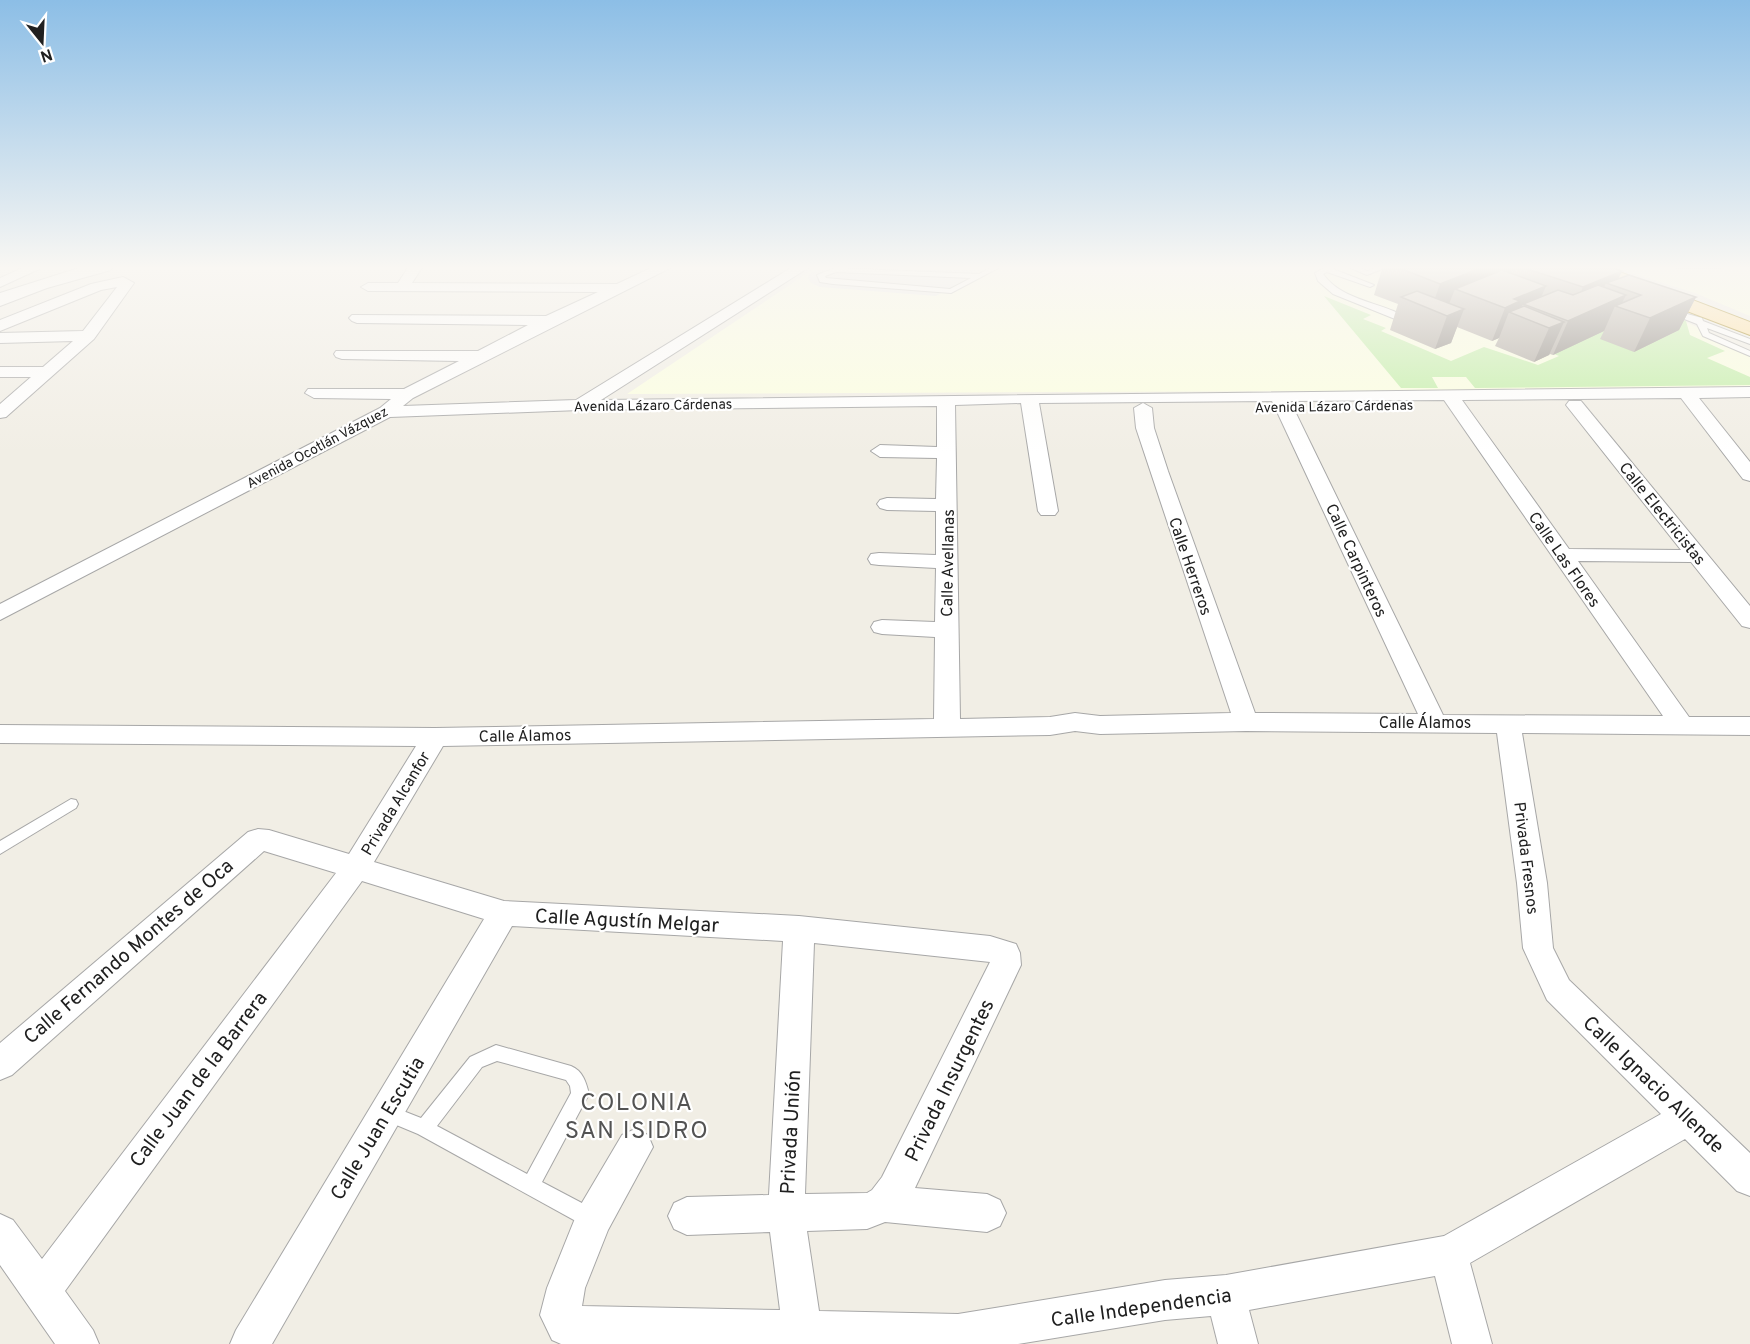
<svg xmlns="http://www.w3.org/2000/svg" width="1750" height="1344" viewBox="0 0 1750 1344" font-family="Overpass,sans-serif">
<rect width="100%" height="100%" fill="#f1eee5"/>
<g fill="#fcffe0">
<path d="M818 266H1537L1686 322 1750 352V389L627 394Z"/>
<path d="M1609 266H1750V316L1695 293Z"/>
</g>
<path fill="#c3efa7" d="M1324 296 1371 315 1363 319 1386 328 1381 331 1451 361 1484 347 1538 365 1559 356 1454 315 1662 312 1686 321 1690 335 1725 351 1707 358 1750 377V385L1475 388 1466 377H1432L1438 388H1401Z"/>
<path fill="#e8e8e8" d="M827 266H873L981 270 936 296 820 287 811 283 808 278 810 273Z"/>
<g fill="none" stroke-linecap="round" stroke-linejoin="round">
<g stroke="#a7a7a7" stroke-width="2">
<g id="service">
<path d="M993 266H1002L951 293 833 284 820 282 817 275 835 268 979 274ZM836 272 971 278 950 289 826 278 825 276Z"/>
<path d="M1328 266H1337L1333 269 1374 285 1370 287 1327 272 1323 274C1344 303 1384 301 1412 321L1405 323 1333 294 1318 281 1315 273Z"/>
<path d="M1346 266H1356L1367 271 1380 266H1390L1367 275Z"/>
<path d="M1674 266H1724L1721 268H1677Z"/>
<path d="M1669 309 1702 318 1703 321 1750 339V344L1707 328 1709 333 1750 351V356L1703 336 1697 324 1669 313Z"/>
<path d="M71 799 76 800 78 804 76 808 0 854V841Z"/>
<path d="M496 1045 571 1066C583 1071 586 1082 589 1094L542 1182 597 1211 599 1218 597 1225 590 1227 583 1225 418 1134 382 1119 379 1113 382 1107 388 1105 421 1118 470 1057ZM497 1061 566 1080 570 1086 571 1093 527 1174 437 1126 482 1067Z"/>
</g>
</g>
<g stroke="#a7a7a7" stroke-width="2">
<g id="minor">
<path d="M27 266H37L39 269 0 287V278Z"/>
<path d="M409 266H423L412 283 617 284 655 266H674L413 398 403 406 576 400 794 266H811L601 400 1750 387V397L1699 398 1750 462V481L1743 479 1681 398 1462 400 1569 549 1681 550 1566 405 1569 401H1581L1750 606V628L1742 626 1691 562 1578 561 1689 717H1750V735L1522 733 1547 883 1553 948 1569 980 1750 1153V1196L1737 1191 1685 1139 1470 1263 1492 1344H1452L1435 1276 1249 1310 1258 1344H1218L1211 1316 1165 1320 1018 1344H561L552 1340 540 1315 547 1288 580 1206 622 1135 635 1129 648 1135 653 1147 608 1230 585 1288 582 1306 780 1310 770 1232 687 1235 674 1229 668 1216 674 1203 687 1197 769 1195 783 941 512 926 272 1344H230L236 1330 484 919 362 881 65 1291 93 1330 99 1344H55L0 1265V1214L13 1220 42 1259 336 873 264 851 12 1075 0 1080V1043L248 832 258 829 269 830 349 854 416 746 0 743V725L435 728 934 719 935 637 882 634 874 632 871 627 874 622 882 620 935 622 936 568 879 565 871 564 868 559 871 554 879 553 936 555V511L887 510 880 508 877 504 880 500 887 498 936 499 937 458 880 457 871 451 880 445 937 447V406L580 410 390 417 0 620V604L380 408 391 399 314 398 305 393 308 389H404L459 361 342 359 336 357 334 354 336 351H478L528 325 357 323 352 321 349 318 352 315 546 316 598 292 368 291 361 287 368 283H398ZM1444 400 1663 716 1443 715 1290 401ZM1272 401 1418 714 1255 713 1168 471 1154 428 1152 408 1143 403 1134 408 1136 428 1231 713 1100 716 1075 713 1050 717 960 719 955 405 1021 403 1038 511 1041 515H1055L1058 511 1039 403ZM1075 731 1100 734 1246 731 1497 733 1517 883 1523 948 1547 1000 1661 1114 1444 1236 1226 1275 1165 1280 958 1314 819 1311 807 1231 867 1229 885 1222 987 1232 1000 1226 1006 1213 1000 1200 987 1194 915 1188 1021 965 1020 953 1016 944 990 936 799 916 504 901 374 862 443 746 1050 735ZM814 943 990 962 882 1177 872 1190 867 1193 805 1194Z"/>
<path d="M123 277 134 283 94 339 6 417 0 418V404L31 377H0V367H43L73 341 0 343V333L83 331 117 287 101 290 0 331V320L91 284Z"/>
</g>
</g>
<g stroke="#a7a7a7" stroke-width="2">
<path id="tertiary" d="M85 266H114L111 270 47 288 0 306V293Z"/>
</g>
<g stroke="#9b7900" stroke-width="2">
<path id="primary" d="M1576 266H1604L1750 322V335L1579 270Z"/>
</g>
<use href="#service" fill="#fff" fill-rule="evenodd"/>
<use href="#minor" fill="#fff" fill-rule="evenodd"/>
<use href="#tertiary" fill="#fff" fill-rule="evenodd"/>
<use href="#primary" fill="#ffdf9c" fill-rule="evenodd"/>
</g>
<path fill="#ada69e" d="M1383 266H1608L1619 278 1696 297 1679 330 1634 352 1600 339 1604 331 1553 355 1550 354 1549 355 1534 362 1495 346 1499 338 1492 341 1457 327 1451 343 1435 349 1390 330 1398 304 1374 295Z"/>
<g fill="#8d8781">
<path d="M1486 266H1514L1507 285 1455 289 1447 309H1431L1440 284Z"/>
<path d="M1622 271 1615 286 1606 283 1594 309 1569 320 1583 287Z"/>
<path d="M1546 286 1536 309 1523 304 1518 316 1509 312 1499 338 1492 341 1505 308 1514 299Z"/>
<path d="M1626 295 1620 307 1615 306 1604 331 1553 355 1568 321Z"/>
<path d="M1696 297 1679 330 1634 352 1650 318Z"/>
<path d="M1464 309 1451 343 1435 349 1447 316Z"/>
<path d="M1564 322 1549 355 1534 362 1549 328Z"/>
</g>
<g fill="#c9c1b8" stroke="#8d8781" stroke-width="1.5">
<path d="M1394 266H1486L1440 284Z"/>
<path d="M1518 266H1608L1622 271 1583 287Z"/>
<path d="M1502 270 1546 286 1514 299 1520 301 1505 308 1455 289Z"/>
<path d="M1629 275 1696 297 1650 318 1615 306 1641 295 1606 283Z"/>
<path d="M1598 285 1626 295 1568 321 1523 304 1558 290 1573 295Z"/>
<path d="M1417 291 1464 309 1447 316 1401 297Z"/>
<path d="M1524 306 1564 322 1549 328 1509 312Z"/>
</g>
<linearGradient id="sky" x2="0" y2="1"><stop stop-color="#8cbee6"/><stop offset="0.59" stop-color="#f9f7f3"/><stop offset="1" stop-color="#f9f7f3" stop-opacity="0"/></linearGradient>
<rect width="1750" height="454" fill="url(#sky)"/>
<g text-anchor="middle" stroke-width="4.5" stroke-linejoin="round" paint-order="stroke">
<g font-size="14" fill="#202020" stroke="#fff">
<text transform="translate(653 405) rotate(-1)" y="5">Avenida Lázaro Cárdenas</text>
<text transform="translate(1334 406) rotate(-1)" y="5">Avenida Lázaro Cárdenas</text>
<text transform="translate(317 447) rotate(-28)" y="5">Avenida Ocotlán Vázquez</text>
</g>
<g font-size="16" fill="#202020" stroke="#fff">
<text transform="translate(1663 513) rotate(51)" y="6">Calle Electricistas</text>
<text transform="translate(1565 559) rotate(55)" y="6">Calle Las Flores</text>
<text transform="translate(1357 560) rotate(65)" y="6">Calle Carpinteros</text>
<text transform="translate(947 563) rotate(-89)" y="6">Calle Avellanas</text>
<text transform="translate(1191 566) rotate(71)" y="6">Calle Herreros</text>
<text x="1425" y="728">Calle Álamos</text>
<text transform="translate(525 735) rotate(-1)" y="6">Calle Álamos</text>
<text transform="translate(395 803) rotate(-59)" y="6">Privada Alcanfor</text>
<text transform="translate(1527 858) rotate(83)" y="6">Privada Fresnos</text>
</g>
<g font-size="20" fill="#202020" stroke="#fff">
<text transform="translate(627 920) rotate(3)" y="7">Calle Agustín Melgar</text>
<text transform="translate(128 951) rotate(-41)" y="7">Calle Fernando Montes de Oca</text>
<text transform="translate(198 1079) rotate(-53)" y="7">Calle Juan de la Barrera</text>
<text transform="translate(949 1080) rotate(-64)" y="7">Privada Insurgentes</text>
<text transform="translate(1654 1084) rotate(44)" y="7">Calle Ignacio Allende</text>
<text transform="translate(377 1128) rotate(-59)" y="7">Calle Juan Escutia</text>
<text transform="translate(790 1132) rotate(-87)" y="7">Privada Unión</text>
<text transform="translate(1141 1307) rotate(-8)" y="7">Calle Independencia</text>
</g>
<g font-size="24" letter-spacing="1.5" fill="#535353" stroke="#fff">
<text x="637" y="1110">COLONIA<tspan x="637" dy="28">SAN ISIDRO</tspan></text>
</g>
</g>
<g transform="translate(42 42) rotate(162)" stroke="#ffffff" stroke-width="4.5" paint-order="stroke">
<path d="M0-4.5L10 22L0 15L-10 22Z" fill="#202020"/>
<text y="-9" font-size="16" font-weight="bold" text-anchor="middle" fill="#202020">N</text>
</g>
</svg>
